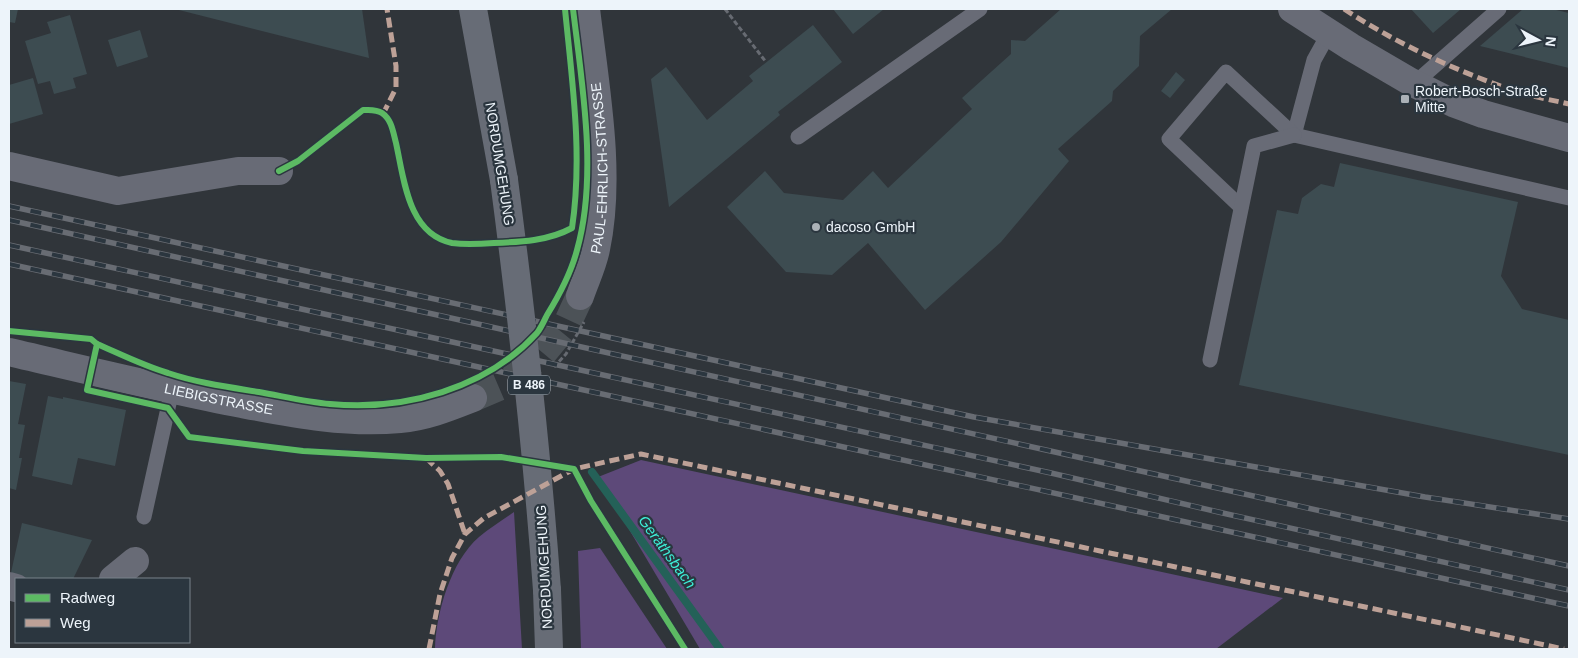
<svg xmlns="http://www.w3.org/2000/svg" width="1578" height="658" viewBox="0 0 1578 658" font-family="Helvetica,sans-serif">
<rect width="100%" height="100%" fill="#30353a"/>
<g fill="#5d4979">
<path d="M641 460 1283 598 1216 649H700L598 477Z"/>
<path d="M514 512 522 649H435C436 613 451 561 479 537 490 528 503 520 514 512Z"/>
<path d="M600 548 667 649H581L578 551Z"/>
</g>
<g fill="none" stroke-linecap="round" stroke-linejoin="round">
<path stroke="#246158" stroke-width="8" d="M592 472 720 649"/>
</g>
<g fill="#3d4c51">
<path d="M9 9H18L15 23 9 22Z"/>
<path d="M175 9H362L369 58Z"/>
<path d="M833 9H884L853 34Z"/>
<path d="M1061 9H1172L1140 36 1139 66 1113 91 1112 101 1058 149 1069 161 1001 242 925 310 868 243 832 275 786 272 727 207 765 171 784 193 843 200 873 171 888 188 972 109 962 98 1011 54V40L1025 41Z"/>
<path d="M1411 9H1461L1433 33Z"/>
<path d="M1523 9H1552L1569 13V68L1480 46Z"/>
<path d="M70 15 87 74 73 78 76 88 54 94 50 81 38 84 25 41 51 33 47 22Z"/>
<path d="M813 25 842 62 778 112 780 115 669 207 651 79 666 67 707 120 753 81 749 76Z"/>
<path d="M140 30 148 57 117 67 108 40Z"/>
<path d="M1176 72 1185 80 1170 98 1161 91Z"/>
<path d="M33 78 43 114 9 124V85Z"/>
<path d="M1340 163 1518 202 1501 276 1522 309 1569 320V455L1239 385 1277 210 1298 214 1302 198 1321 184 1334 187Z"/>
<path d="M9 381 26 384 18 424 25 425 19 458H22L16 490 9 488Z"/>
<path d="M48 396 63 399V397L126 410 115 466 78 458 72 485 32 476Z"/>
<path d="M22 523 92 540 73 579H21L10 577Z"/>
</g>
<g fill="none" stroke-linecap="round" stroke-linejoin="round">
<path stroke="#4c5257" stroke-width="28" stroke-dasharray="28 14" stroke-linecap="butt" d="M473 398 501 386 519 374 543 353 567 324 580 296"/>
<g stroke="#676b72" stroke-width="3" stroke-dasharray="5 2.5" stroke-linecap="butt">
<path d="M725 9 766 62"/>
<path d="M554 367 566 354 584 322"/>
</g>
<g stroke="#686b76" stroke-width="15">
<path d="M1329 33 1314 60 1294 135 1569 198"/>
<path d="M1415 83 1499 9"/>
<path d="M798 137 980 9"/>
<path d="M1241 207 1169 139 1226 72 1294 135"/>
<path d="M1210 360 1254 146 1294 135"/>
<path d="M144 517 172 390"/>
</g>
<g stroke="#686b76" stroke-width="28">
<path d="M1292 9 1351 47 1411 82 1453 103 1483 114 1569 138"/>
<path d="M9 166 118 191 238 171H279"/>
<path id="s1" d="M580 296C585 281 593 265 596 249 612 174 595 85 586 9"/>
<path id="s2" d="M9 352C87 370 164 389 242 404 295 414 347 424 400 419 426 417 450 407 473 398"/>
<path d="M113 579 135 561"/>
<path d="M9 586 16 588"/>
</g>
<g stroke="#676c76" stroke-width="28">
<path d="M473 9 504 180"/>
<path d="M547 590 549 649"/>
</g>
<g stroke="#686c73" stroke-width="5.5">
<g id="rail">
<path d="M9 206 974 417 1425 497 1569 519"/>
<path d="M9 220 1569 566"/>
<path d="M9 245 1051 473 1227 514 1569 590"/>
<path d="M9 264 1569 606"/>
</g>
</g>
<use href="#rail" stroke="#2b363f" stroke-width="4" stroke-dasharray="11" stroke-linecap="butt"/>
<path stroke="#676c76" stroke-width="28" d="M504 180C522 317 537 453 547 590"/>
<g stroke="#bda197" stroke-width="5" stroke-dasharray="10 5" stroke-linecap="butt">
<path d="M1344 9C1394 42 1450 68 1506 88 1526 96 1548 99 1569 104"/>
<path d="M383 114 396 88V66L387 9"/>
<path d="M426 458 440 471 448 484 465 534"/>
<path d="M429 649 440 594 452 558 465 534 484 518 574 469 641 454 1564 649"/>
</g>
<g stroke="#2b363f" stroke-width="9">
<g id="cycleway">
<path d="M279 171 298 161 363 110C370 110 376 109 382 113 392 120 393 132 396 143 404 179 408 234 452 243 466 245 481 244 494 243 521 242 548 241 572 228 583 155 572 81 565 9"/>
<path d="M9 331 91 339 97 344 87 390 168 408 189 437 303 451 426 458 501 457 574 469 591 501 685 649"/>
<path d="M97 344C120 354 144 366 168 373 198 383 228 387 259 392 282 396 307 402 330 404 404 411 486 389 537 333 541 328 544 321 547 315 560 294 571 273 577 250 598 176 582 84 573 9"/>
</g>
</g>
<use href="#cycleway" stroke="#5cba63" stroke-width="6"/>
</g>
<g fill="#abb1b7" stroke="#2b363f" stroke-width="2">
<rect x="1400" y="94" width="10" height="10" rx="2.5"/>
<circle cx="816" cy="227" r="5"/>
</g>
<g text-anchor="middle" stroke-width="4.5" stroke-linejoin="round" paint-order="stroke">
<rect fill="#2b363f" stroke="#b3bbc2" stroke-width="1" x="508" y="375.5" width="42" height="19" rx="4"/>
<g font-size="12" font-weight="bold" fill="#edf4fa">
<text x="529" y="389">B 486</text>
</g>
<g font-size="14" fill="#edf4fa" stroke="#2b363f" text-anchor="start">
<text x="1415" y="96">Robert-Bosch-Straße<tspan x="1415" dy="16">Mitte</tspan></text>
<text x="826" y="232">dacoso GmbH</text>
</g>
<g font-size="14" fill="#edf4fa" stroke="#2b363f">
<text transform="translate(500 164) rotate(81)" y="5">NORDUMGEHUNG</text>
<text dy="5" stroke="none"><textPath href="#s1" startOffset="131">PAUL-EHRLICH-STRASSE</textPath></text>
<text dy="5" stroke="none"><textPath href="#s2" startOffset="215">LIEBIGSTRASSE</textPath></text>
<text transform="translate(544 567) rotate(-93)" y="5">NORDUMGEHUNG</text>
</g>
<g font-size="15" font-style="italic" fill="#3df0d8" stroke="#2b363f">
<text transform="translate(667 552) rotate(54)" y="5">Geräthsbach</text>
</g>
</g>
<rect width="1578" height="658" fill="none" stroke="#edf4fa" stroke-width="20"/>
<rect x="15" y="578" width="175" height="65" fill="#2b363f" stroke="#79828a"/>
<rect x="25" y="594" width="25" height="8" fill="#5cba63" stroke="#79828a"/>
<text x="60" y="603" font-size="15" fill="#edf4fa">Radweg</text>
<rect x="25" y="619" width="25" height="8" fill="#bda197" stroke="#79828a"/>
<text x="60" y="628" font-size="15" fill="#edf4fa">Weg</text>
<g transform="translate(1538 40) rotate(97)" stroke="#2b363f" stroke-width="4" paint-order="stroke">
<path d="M0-4L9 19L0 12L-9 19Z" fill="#edf4fa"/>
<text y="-8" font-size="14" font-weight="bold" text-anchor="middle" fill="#edf4fa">N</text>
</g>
</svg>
